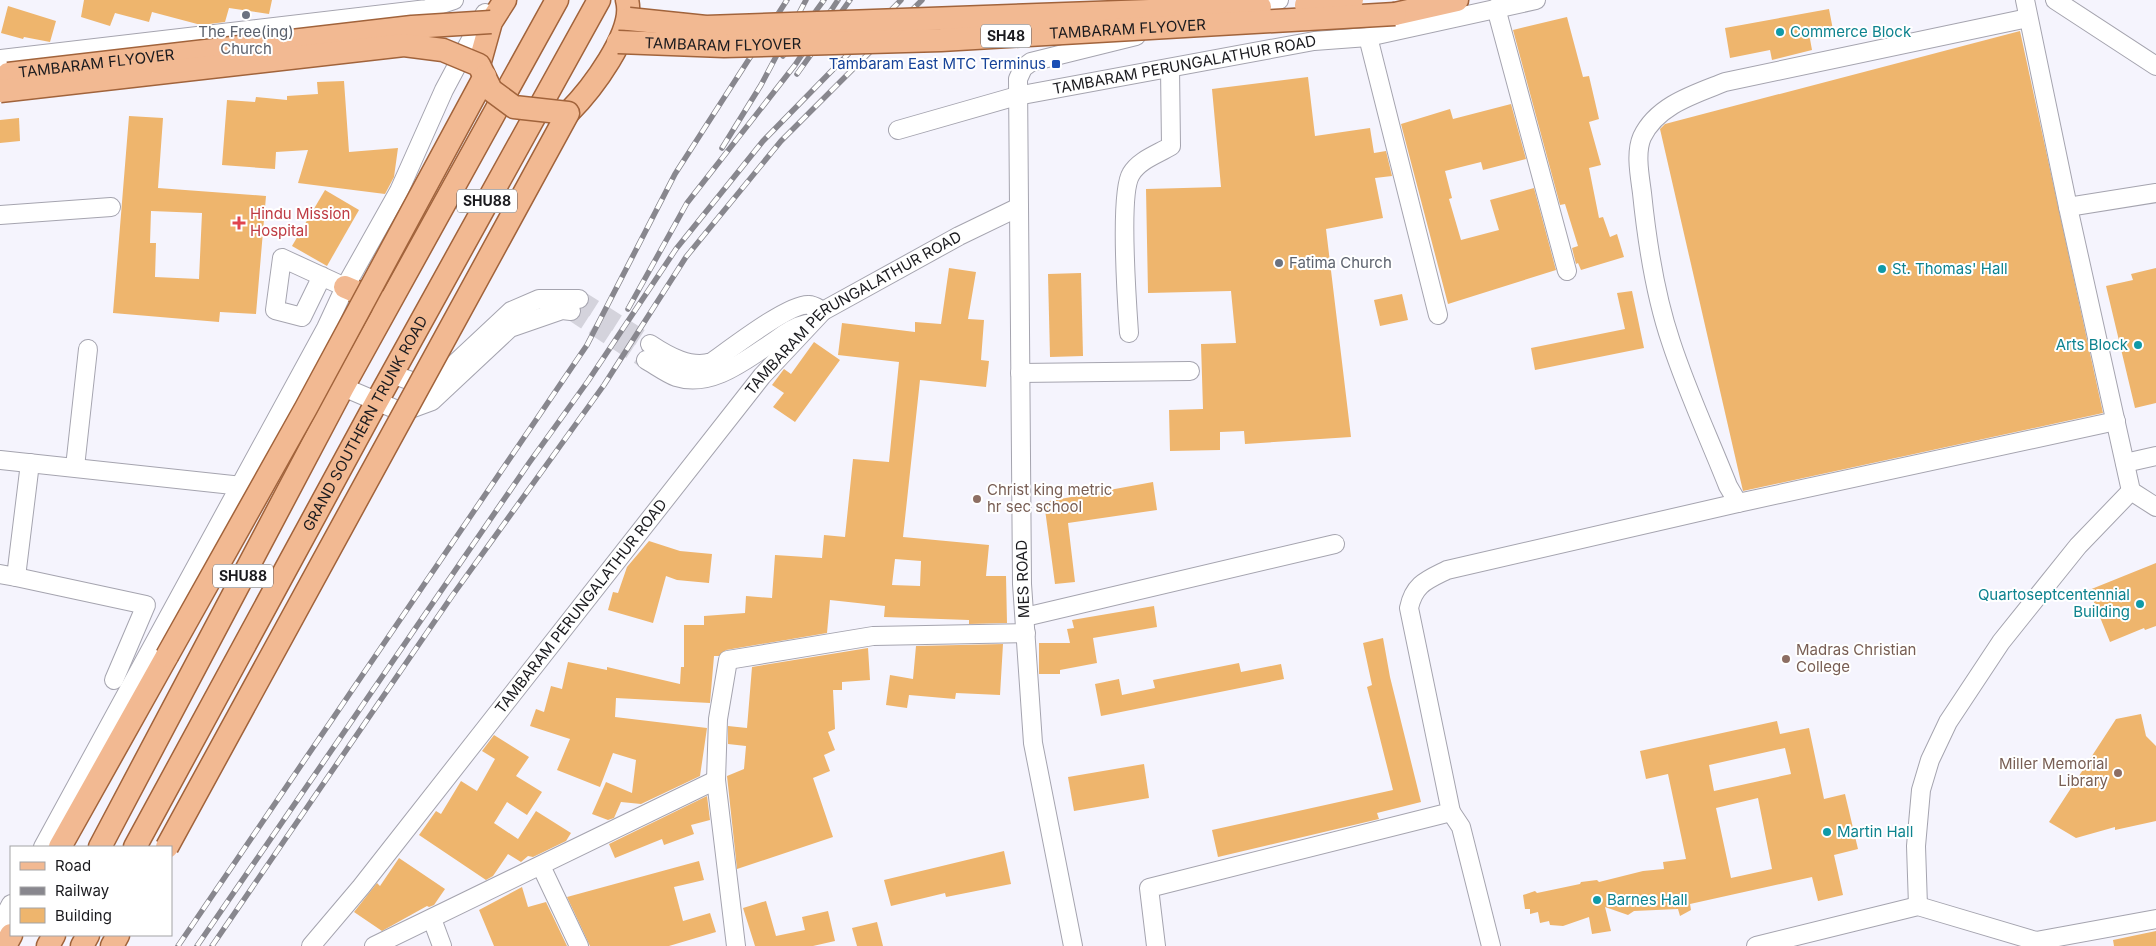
<svg xmlns="http://www.w3.org/2000/svg" width="2156" height="946" viewBox="0 0 2156 946" font-family="Inter,sans-serif">
<rect width="100%" height="100%" fill="#f5f4fd"/>
<g fill="#eeb56d" fill-rule="evenodd">
<path d="M84 0H272L269 14 229 8 225 22 201 25 152 12 149 22 115 13 110 26 81 17Z"/>
<path d="M8 6 56 21 50 42 24 37 23 39 1 33Z"/>
<path d="M1829 9 1834 35 1810 39 1812 50 1772 60 1770 50 1730 58 1725 28Z"/>
<path d="M1567 17 1583 77 1589 76 1599 119 1589 122 1601 165 1589 168 1599 218 1603 217 1610 237 1617 234 1624 257 1581 270 1578 263 1576 264 1572 248 1578 246 1565 204 1560 205 1513 30Z"/>
<path d="M2020 31 2103 413 1743 491 1660 129 1665 124Z"/>
<path d="M1308 77 1315 136 1370 128 1374 153 1386 151 1392 176 1375 178 1383 218 1326 229 1351 437 1245 444 1244 431 1220 432V450L1170 451 1169 410 1203 409 1201 344 1236 343 1231 291 1148 293 1146 189 1221 187 1212 89Z"/>
<path d="M344 81 349 152 398 148 394 177 385 194 298 183 308 150 276 152 275 169 222 165 227 100 255 102 256 97 287 100V96L318 94 317 82Z"/>
<path d="M1511 104 1526 159 1483 170 1481 162 1445 171 1452 198 1449 199 1461 240 1499 230 1490 200 1534 188 1556 270 1448 304 1401 124 1450 109 1453 119Z"/>
<path d="M129 116 163 118 158 188 266 196 256 314 220 312 219 322 113 313ZM151 211 202 213 199 279 155 277 156 243H150Z"/>
<path d="M19 118 20 141 0 143V120Z"/>
<path d="M325 190 359 210 327 266 292 246Z"/>
<path d="M949 268 976 272 968 319 984 320 981 360 989 361 986 387 920 380 903 537 989 545 986 576H1006L1007 623 969 624V620L884 617 885 606 830 600 827 633 726 650 719 656H714L710 703 616 698 615 717 707 728 700 776 641 804 621 802 614 818 608 820 592 814 606 782 632 793 636 760 613 753 600 787 557 770 570 739 530 726 536 709 544 712 551 686 562 689 568 662 607 670V667L680 684 681 667H684V625H704V616L745 613 746 596 772 598 775 555 822 558 824 535 845 537 853 459 889 462 899 362 838 355 842 323 915 332V322L941 324ZM895 559 921 561 920 586 892 585Z"/>
<path d="M2156 268V403L2135 408 2106 286 2133 280 2131 274Z"/>
<path d="M1081 273 1083 356 1050 357 1048 274Z"/>
<path d="M1632 291 1644 348 1535 370 1531 348 1625 329 1617 293Z"/>
<path d="M1402 294 1408 320 1380 326 1374 300Z"/>
<path d="M814 342 840 360 795 422 773 407 784 393 772 385 784 369 791 374Z"/>
<path d="M1153 482 1157 510 1068 523 1075 582 1055 584 1044 502Z"/>
<path d="M649 541 680 551 712 554 709 583 677 580 666 576 653 623 608 610 613 592 618 593 627 567Z"/>
<path d="M2156 563V626L2145 630 2144 628 2110 642 2089 590Z"/>
<path d="M1154 606 1157 627 1093 638 1097 663 1060 670V674H1039V643H1070L1067 629 1074 628 1072 620Z"/>
<path d="M1383 638 1390 677 1421 802 1377 813 1379 819 1218 857 1212 830 1393 790 1367 687 1372 685 1363 643Z"/>
<path d="M1003 644 1000 695 956 693 955 699 909 695 907 708 886 705 890 675 913 679 916 646Z"/>
<path d="M868 648 870 680 842 682V690H833L835 729 828 732 835 750 824 755 830 771 813 778 833 837 737 869 727 776 744 769 746 746 728 744V726L747 728 752 667Z"/>
<path d="M1239 663 1241 672 1281 664 1284 679 1101 716 1095 684 1119 679 1122 695 1155 688 1153 680Z"/>
<path d="M2141 714 2146 736 2156 746V821L2115 830V827L2076 838 2049 822 2116 719Z"/>
<path d="M1777 721 1780 734 1809 728 1824 799 1845 794 1858 849 1834 855 1843 895 1818 901 1812 877 1690 904 1691 910 1680 916 1678 909 1634 911 1628 915 1605 907 1611 931 1592 934 1589 917 1563 926 1550 925 1549 921 1540 923 1538 912 1530 914V909H1525L1523 895 1535 891 1537 893 1580 884 1581 882 1597 880 1599 882 1643 871 1664 869 1663 862 1686 859 1668 774 1646 779 1640 751ZM1785 748 1791 774 1714 791 1709 765ZM1758 798 1772 869 1731 878 1716 808Z"/>
<path d="M494 735 529 757 516 776 542 792 527 815 507 802 494 823 518 839 536 811 571 833 566 841 533 857 528 856 521 862 508 854 493 876 486 880 419 835 436 811 441 814 461 781 477 791 495 759 482 751Z"/>
<path d="M1144 764 1149 798 1074 811 1068 777Z"/>
<path d="M707 796 710 820 691 825 694 834 664 845 662 839 615 858 609 844Z"/>
<path d="M1004 851 1011 884 946 897 945 893 891 906 884 880Z"/>
<path d="M399 858 445 889 434 905 429 907 427 906 382 931 354 912 377 883 380 886Z"/>
<path d="M699 861 704 880 674 887 683 921 710 913 716 932 669 946H590L567 897Z"/>
<path d="M522 887 528 907 546 902 567 946H494L479 910Z"/>
<path d="M766 901 776 936 805 930 802 917 828 911 835 941 813 946H755L743 908Z"/>
<path d="M877 922 883 946H857L852 928Z"/>
<path d="M2156 931V946H2114L2113 940Z"/>
</g>
<g fill="none" stroke-linecap="round" stroke-linejoin="round">
<g stroke="#d4d3dc" stroke-width="18" stroke-dasharray="18 9" stroke-linecap="butt">
<path d="M579 299 650 344"/>
<path d="M571 311 646 360"/>
</g>
<g stroke="#a5a4af" stroke-width="20">
<g id="minor">
<path d="M2025 0 2068 207 2131 491 2156 507"/>
<path d="M2055 0 2156 66"/>
<path d="M1247 8 1279 0"/>
<path d="M1496 8 1567 271"/>
<path d="M1368 37 1438 315"/>
<path d="M0 59 427 9 454 0"/>
<path id="s1" d="M898 130 1017 96 1314 41 1368 37 1536 0"/>
<path d="M2068 207 2156 193"/>
<path d="M0 215 111 207"/>
<path d="M322 276 302 317 275 310 282 258 345 287"/>
<path d="M1129 333C1127 304 1119 193 1131 174 1139 160 1158 154 1171 146L1170 68"/>
<path d="M650 344C668 356 691 369 712 362 729 350 791 302 809 305 814 305 819 309 823 311"/>
<path d="M646 360C655 365 666 373 676 377 710 388 743 362 770 344 782 336 792 327 806 324"/>
<path d="M1020 373 1190 371"/>
<path d="M391 374 426 386 433 384 511 311 539 299H579"/>
<path d="M343 387 402 412 432 401 510 328 562 310 571 311"/>
<path d="M0 460 242 486"/>
<path d="M2125 463 2156 456"/>
<path d="M75 467 88 349"/>
<path d="M1738 503 1728 486C1709 438 1687 391 1671 342 1655 295 1647 242 1642 193 1640 177 1635 153 1642 137 1657 105 1695 94 1725 82L2028 18"/>
<path d="M0 574 16 577 30 463"/>
<path d="M16 577 146 605 114 680"/>
<path d="M1025 617 1335 544"/>
<path d="M716 780 718 719 728 660 873 636 1026 633"/>
<path d="M1451 812 1461 827 1491 946"/>
<path d="M43 847 326 328 345 287 399 191 444 90 485 13"/>
<path d="M541 866 579 946"/>
<path d="M1918 906 1916 846 1921 790 1930 760 1948 722 2001 642 2078 546 2131 491"/>
<path d="M432 919 442 946"/>
<path d="M3 946 2 921 11 904"/>
<path id="s2" d="M311 946 361 887 762 376 823 311 959 236 1019 207"/>
<path d="M374 946 716 780 736 946"/>
<path d="M1073 946 1033 743 1022 584 1018 79 1023 68 1031 62 1136 36"/>
<path d="M1156 946 1149 888 1451 812 1409 608C1414 584 1427 580 1447 570L1738 503 2116 421"/>
<path d="M1756 946 1918 906 2036 941 2156 919"/>
</g>
</g>
<g stroke="#a1633b" stroke-width="25">
<g id="major">
<path d="M1395 14 1457 0"/>
<path d="M479 65 491 22 505 0"/>
<path d="M568 113C590 91 636 32 627 0"/>
<path d="M345 287 385 304"/>
<path d="M60 847 167 656"/>
<path d="M100 847 343 387 557 0"/>
<path id="s3" d="M135 847 376 403 599 0"/>
<path d="M5 946 11 935"/>
<path d="M48 946 54 935"/>
<path d="M82 946 88 935"/>
<path d="M112 946 118 935"/>
</g>
</g>
<use href="#minor" stroke="#fff" stroke-width="18"/>
<use href="#major" stroke="#f2b992" stroke-width="22"/>
<g stroke="#88878e" stroke-width="5.5">
<g id="rail">
<path d="M783 56 824 0"/>
<path d="M797 74 850 0"/>
<path d="M722 148 761 85 806 0"/>
<path d="M628 309 687 203 795 65 838 0"/>
<path d="M178 946 587 345 675 174 787 0"/>
<path d="M197 946 529 463 588 381 676 249 763 141 901 0"/>
<path d="M212 946 452 596 604 385 686 257 781 141 922 0"/>
</g>
</g>
<use href="#rail" stroke="#fff" stroke-width="4" stroke-dasharray="11" stroke-linecap="butt"/>
<g stroke="#a1633b" stroke-width="25" stroke-linecap="butt">
<g id="major-bridge">
<path d="M1306 5 1352 0"/>
<path d="M629 19 706 27 1260 7"/>
<path id="s4" d="M618 42 724 46 941 40 1395 14"/>
<path id="s5" d="M8 74 412 27 491 22"/>
<path d="M0 91 404 45 443 50 479 65 491 90 514 107 568 113 167 847"/>
<path d="M167 656 306 408 485 76"/>
</g>
</g>
<use href="#major-bridge" stroke="#f2b992" stroke-width="22"/>
</g>
<g fill="#6b7280" stroke="#fff" stroke-width="2">
<circle cx="246" cy="15" r="5"/>
<circle cx="1279" cy="263" r="5"/>
</g>
<g fill="#0f9aa8" stroke="#fff" stroke-width="2">
<circle cx="1780" cy="32" r="5"/>
<circle cx="1882" cy="269" r="5"/>
<circle cx="2138" cy="345" r="5"/>
<circle cx="2140" cy="604" r="5"/>
<circle cx="1827" cy="832" r="5"/>
<circle cx="1597" cy="900" r="5"/>
</g>
<rect fill="#1a4fb4" stroke="#fff" stroke-width="2" x="1051" y="59" width="10" height="10" rx="2.5"/>
<path fill="#e0444e" stroke="#fff" stroke-width="2" d="M236.5 215.5h5v5h5v5h-5v5h-5v-5h-5v-5h5z"/>
<g fill="#8d6e63" stroke="#fff" stroke-width="2">
<circle cx="977" cy="499" r="5"/>
<circle cx="1786" cy="659" r="5"/>
<circle cx="2118" cy="773" r="5"/>
</g>
<g text-anchor="middle" stroke-width="4" stroke-linejoin="round" paint-order="stroke">
<g fill="#fff" stroke="#5f5f62" stroke-width="1">
<rect x="981" y="24.5" width="50" height="23" rx="4"/>
<rect x="457" y="189.5" width="60" height="23" rx="4"/>
<rect x="213" y="564.5" width="60" height="23" rx="4"/>
</g>
<g font-size="14" font-weight="bold" fill="#1a1a1e">
<text x="1006" y="41">SH48</text>
<text x="487" y="206">SHU88</text>
<text x="243" y="581">SHU88</text>
</g>
<g font-size="15" fill="#1a1a1e" stroke="#fff">
<text dy="5" stroke="none"><textPath href="#s4" startOffset="510">TAMBARAM FLYOVER</textPath></text>
<text dy="5" stroke="none"><textPath href="#s4" startOffset="105">TAMBARAM FLYOVER</textPath></text>
<text dy="5" stroke="none"><textPath href="#s5" startOffset="89">TAMBARAM FLYOVER</textPath></text>
<text dy="5" stroke="none"><textPath href="#s1" startOffset="294">TAMBARAM PERUNGALATHUR ROAD</textPath></text>
<text dy="5" stroke="none"><textPath href="#s2" startOffset="839">TAMBARAM PERUNGALATHUR ROAD</textPath></text>
<text dy="5" stroke="none"><textPath href="#s3" startOffset="482">GRAND SOUTHERN TRUNK ROAD</textPath></text>
<text transform="translate(1023 579) rotate(-92)" y="5">MES ROAD</text>
<text dy="5" stroke="none"><textPath href="#s2" startOffset="434">TAMBARAM PERUNGALATHUR ROAD</textPath></text>
</g>
<g font-size="15" fill="#5b616d" stroke="#fff">
<text x="246" y="37">The Free(ing)<tspan x="246" dy="17">Church</tspan></text>
<text x="1289" y="268" text-anchor="start">Fatima Church</text>
</g>
<g font-size="15" fill="#0d838f" stroke="#fff" text-anchor="start">
<text x="1790" y="37">Commerce Block</text>
<text x="1892" y="274">St. Thomas' Hall</text>
<text x="2128" y="350" text-anchor="end">Arts Block</text>
<text x="2130" y="600" text-anchor="end">Quartoseptcentennial<tspan x="2130" dy="17">Building</tspan></text>
<text x="1837" y="837">Martin Hall</text>
<text x="1607" y="905">Barnes Hall</text>
</g>
<g font-size="15" fill="#164399" stroke="#fff" text-anchor="end">
<text x="1046" y="69">Tambaram East MTC Terminus</text>
</g>
<g font-size="15" fill="#be3a42" stroke="#fff" text-anchor="start">
<text x="250" y="219">Hindu Mission<tspan x="250" dy="17">Hospital</tspan></text>
</g>
<g font-size="15" fill="#785e54" stroke="#fff" text-anchor="start">
<text x="987" y="495">Christ king metric<tspan x="987" dy="17">hr sec school</tspan></text>
<text x="1796" y="655">Madras Christian<tspan x="1796" dy="17">College</tspan></text>
<text x="2108" y="769" text-anchor="end">Miller Memorial<tspan x="2108" dy="17">Library</tspan></text>
</g>
</g>
<rect x="10" y="846" width="162" height="90" fill="#ffffff" stroke="#a3a3a5"/>
<rect x="20" y="862" width="25" height="8" fill="#f2b992" stroke="#a3a3a5"/>
<text x="55" y="871" font-size="15" fill="#1a1a1e">Road</text>
<rect x="20" y="887" width="25" height="8" fill="#88878e" stroke="#a3a3a5"/>
<text x="55" y="896" font-size="15" fill="#1a1a1e">Railway</text>
<rect x="20" y="908" width="25" height="15" fill="#eeb56d" stroke="#a3a3a5"/>
<text x="55" y="921" font-size="15" fill="#1a1a1e">Building</text>
</svg>
